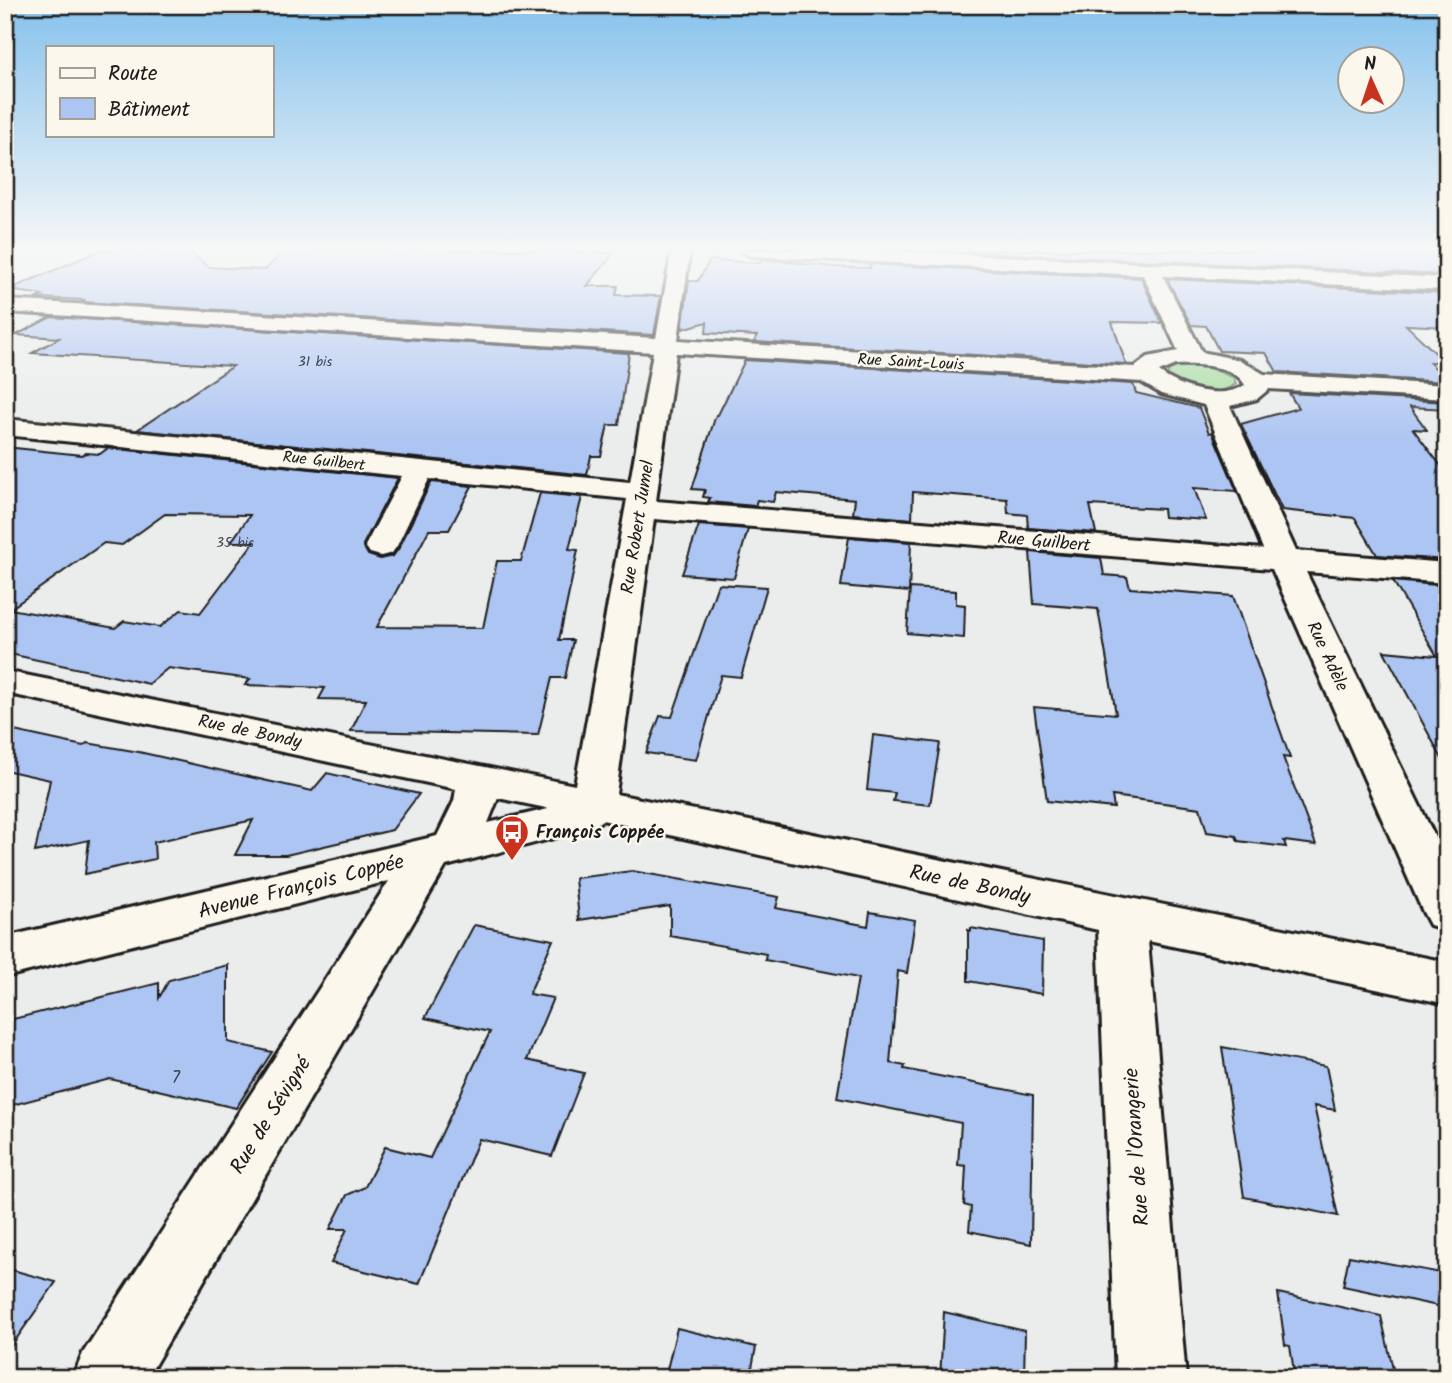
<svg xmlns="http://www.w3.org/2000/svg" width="1452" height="1383" viewBox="0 0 1452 1383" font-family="Kalam,sans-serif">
<rect width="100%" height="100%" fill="#ebeded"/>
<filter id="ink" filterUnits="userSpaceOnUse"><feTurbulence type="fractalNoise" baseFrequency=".0143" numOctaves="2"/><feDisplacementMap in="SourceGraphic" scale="14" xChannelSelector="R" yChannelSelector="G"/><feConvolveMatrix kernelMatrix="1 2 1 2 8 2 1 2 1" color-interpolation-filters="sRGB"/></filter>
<g filter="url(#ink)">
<path fill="#a6dc9f" stroke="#617c5e" stroke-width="2" d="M1181 366 1209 368 1233 377 1236 384C1218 397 1183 391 1167 377L1169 370Z"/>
<g fill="#adc5f3" stroke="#1c1c1c" stroke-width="2" fill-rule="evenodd">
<path d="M101 250H187L209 267 265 270 285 250H559L614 253 587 286H618L616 295 661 296 654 335 82 302 84 300 37 298 43 295 8 290Z"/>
<path d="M933 250H1435L1447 261V275Z"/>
<path d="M762 259 835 267 870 268V264L1141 278 1162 323 1112 322 1126 364 754 342 757 336 706 333 707 322 682 329 689 281H698L710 260 760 263Z"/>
<path d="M1167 279 1447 293V327L1406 325 1445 362H1429L1447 379V382L1277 372 1266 353 1219 351 1206 326 1191 325Z"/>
<path d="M51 317 629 353 619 425H608L601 456H591L587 475 137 430 233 366 32 353 59 338 16 335Z"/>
<path d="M745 360 1133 384 1136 393 1199 408 1209 433 1212 432 1237 491 1194 488 1206 520 1164 517 1163 509 1090 505 1096 533 1028 528 1027 515 1008 513 1007 499 913 492 912 519 853 514 855 499 776 492 773 502 757 500 755 506 708 502 710 498 703 497 705 490 692 489 716 415H718Z"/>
<path d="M1289 393 1447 402V409L1410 407 1427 430 1413 429 1447 474V560L1377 555 1355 518 1282 510 1241 424 1298 408Z"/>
<path d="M5 447 82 455 86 453 100 454 108 448 398 478 363 545 368 555 380 559 393 556 399 548 431 482 472 486 449 530H429L377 627 483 628 497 561H521L540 493 582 497 569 549 578 550 559 640H573L565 678H552L538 735 351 731 366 700 319 699 325 688 245 685 250 679 168 668 149 684 5 653ZM165 514 250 515 231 542H254L200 613 181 610 160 627 124 621 115 628 10 609 104 543 122 545Z"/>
<path d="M699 525 748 529 734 578 682 574Z"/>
<path d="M849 537 911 542 909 592 841 586Z"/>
<path d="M1030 552 1101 558 1104 575 1127 577 1130 588 1233 596 1290 758 1283 757 1316 845 1284 841 1286 847 1238 841 1236 836 1207 832 1200 808 1112 796 1114 808 1047 801 1034 707 1116 714 1098 609 1034 604Z"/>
<path d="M1393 581 1447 586V768L1384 651 1437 656Z"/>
<path d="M718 584 767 587 741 677 721 675 696 760 646 753 660 716 672 717Z"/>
<path d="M910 588 956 591V604L965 605 964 638 907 633Z"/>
<path d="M5 729 83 746 87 743 139 752 312 791 327 773 419 794 392 830 286 855H235L253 820 154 842 155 859 85 874 89 840 35 852 50 780 5 770Z"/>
<path d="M873 735 940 743 930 805 893 801 895 793 867 790Z"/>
<path d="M632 871 779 897 776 908 868 926 870 912 915 920 907 973 898 971 890 1063 905 1066 904 1069 1033 1095 1031 1244 969 1231 971 1207 964 1205 966 1166 958 1165 961 1123 837 1098 858 978 765 960 766 954 670 936V906L579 920 575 878Z"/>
<path d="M474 925 553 940 529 994 553 998 527 1060 584 1073 552 1156 479 1139 419 1284 331 1263 347 1229H330L347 1195 365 1187 385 1147 430 1158 490 1032 425 1018Z"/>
<path d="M971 928 1043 941 1042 994 968 981V930L971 931Z"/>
<path d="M228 965V1042L272 1052 236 1108 110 1079 5 1107V1021L159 983V998L169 980Z"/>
<path d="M1222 1047 1326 1066 1335 1110 1314 1106 1338 1216 1244 1197Z"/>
<path d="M1349 1256 1447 1274V1308L1343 1286Z"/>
<path d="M5 1268 56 1282 5 1355Z"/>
<path d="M1278 1293 1381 1316 1395 1378H1295L1290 1346 1285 1345Z"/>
<path d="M944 1312 1025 1331 1024 1378H940Z"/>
<path d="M677 1328 756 1347 750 1378H665Z"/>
</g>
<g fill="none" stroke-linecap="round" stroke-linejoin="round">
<g stroke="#1c1c1c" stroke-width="6">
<path id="minor" d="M672 250H690L678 340 1135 367 1148 357 1178 351 1143 275 750 256 741 250H872L1447 278V290L1163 276 1202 352 1240 360 1264 374 1447 385V399L1269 389 1257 399 1230 406 1296 551 1447 563V583L1306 572 1447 862V930L1430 925 1423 912 1272 569 654 519 616 794 1447 962V1004L1148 941 1186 1378H1116L1098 930 602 820 592 828 446 866 147 1378H73L83 1353 389 881 5 977V937L437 836 454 801 456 789 5 693V671L575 785 627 499 429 479 397 546 392 553 381 556 370 553 365 546 402 476 5 435V419L630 482 653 352 5 312V300L656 338ZM676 353 1141 382 1161 394 1204 405 1263 549 656 501ZM1175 365C1195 364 1234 364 1245 385 1221 401 1180 388 1159 372ZM498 798 546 808 548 809 488 823Z"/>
</g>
<use href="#minor" fill="#fbf7ec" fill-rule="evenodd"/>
</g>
</g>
<linearGradient id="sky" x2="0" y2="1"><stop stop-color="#86c2ed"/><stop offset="0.56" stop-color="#f6f7f7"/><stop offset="1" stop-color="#f6f7f7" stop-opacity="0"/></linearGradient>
<rect width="1452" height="444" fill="url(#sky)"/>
<defs>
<g id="bus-pin" transform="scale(1.75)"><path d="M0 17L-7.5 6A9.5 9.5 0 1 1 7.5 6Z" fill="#c8321e" stroke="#fbf7ec"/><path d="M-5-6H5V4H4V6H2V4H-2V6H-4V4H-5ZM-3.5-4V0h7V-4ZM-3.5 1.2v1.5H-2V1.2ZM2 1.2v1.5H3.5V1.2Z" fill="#fff"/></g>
</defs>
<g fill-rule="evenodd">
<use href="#bus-pin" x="512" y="832"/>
</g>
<g text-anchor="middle" stroke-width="5" stroke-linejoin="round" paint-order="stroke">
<g font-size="14" fill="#404652">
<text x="315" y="366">31 bis</text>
<text x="235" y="547">35 bis</text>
</g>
<g font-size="16" fill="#1c1c1c" stroke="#fbf7ec">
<text transform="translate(911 361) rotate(3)" y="6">Rue Saint-Louis</text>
<text transform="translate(324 460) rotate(6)" y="6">Rue Guilbert</text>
</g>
<g font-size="18" fill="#1c1c1c" stroke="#fbf7ec">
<text transform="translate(637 527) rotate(-81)" y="6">Rue Robert Jumel</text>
<text transform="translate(1044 541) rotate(5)" y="6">Rue Guilbert</text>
<text transform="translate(1328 656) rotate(65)" y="6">Rue Adèle</text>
<text transform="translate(250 731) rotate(12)" y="6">Rue de Bondy</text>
</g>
<g font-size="18" font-weight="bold" fill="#1c1c1c" stroke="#fbf7ec" text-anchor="start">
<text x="536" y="838">François Coppée</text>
</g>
<g font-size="18" fill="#404652">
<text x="176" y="1083">7</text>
</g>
<g font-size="21" fill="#1c1c1c" stroke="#fbf7ec">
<text transform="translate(970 884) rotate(12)" y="7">Rue de Bondy</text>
<text transform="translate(301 886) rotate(-14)" y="7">Avenue François Coppée</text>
<text transform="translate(270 1115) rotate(-58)" y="7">Rue de Sévigné</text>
<text transform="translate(1136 1147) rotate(-94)" y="7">Rue de l'Orangerie</text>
</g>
</g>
<rect width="1452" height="1383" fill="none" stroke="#fbf7ec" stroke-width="28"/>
<rect x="14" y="14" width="1424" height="1355" fill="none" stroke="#1c1c1c" stroke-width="2.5" filter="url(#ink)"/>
<rect x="46" y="46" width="228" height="91" fill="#fbf7ec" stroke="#a29f99" stroke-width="2"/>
<rect x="60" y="68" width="35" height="10" fill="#fbf7ec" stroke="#a29f99" stroke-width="2"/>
<text x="108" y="80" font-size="21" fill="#1c1c1c">Route</text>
<rect x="60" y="98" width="35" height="21" fill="#adc5f3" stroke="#a29f99" stroke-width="2"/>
<text x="108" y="116" font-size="21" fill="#1c1c1c">Bâtiment</text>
<g transform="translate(1371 80) rotate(357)"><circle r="33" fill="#fbf7ec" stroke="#a29f99" stroke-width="2"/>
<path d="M0-5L12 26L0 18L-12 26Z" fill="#c8321e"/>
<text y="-10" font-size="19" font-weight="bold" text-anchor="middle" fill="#1c1c1c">N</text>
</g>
</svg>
